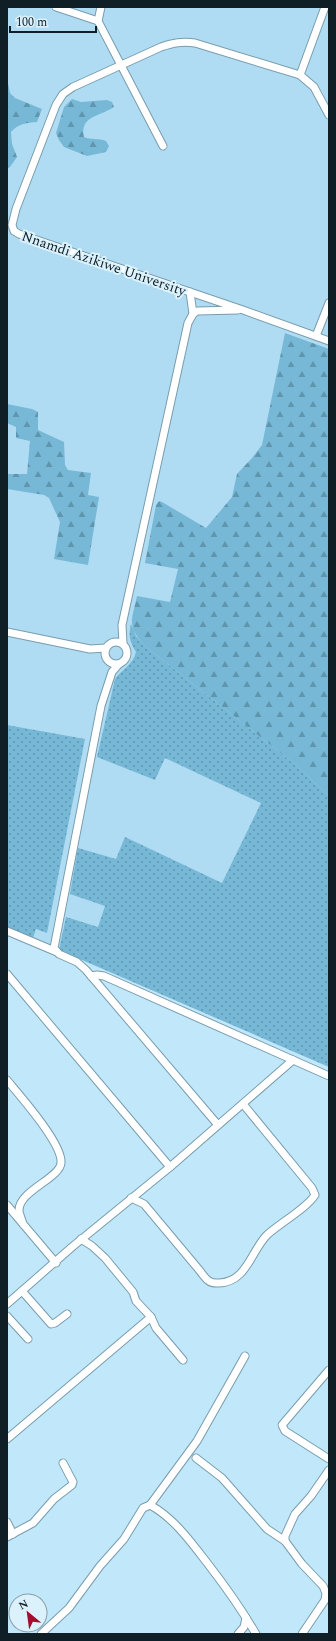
<svg xmlns="http://www.w3.org/2000/svg" width="336" height="1641" viewBox="0 0 336 1641" font-family="Spectral,serif">
<defs>
<pattern id="grass-dots" width="8" height="8" patternUnits="userSpaceOnUse"><rect width="8" height="8" fill="#76b8d6"/><path d="M2 2h.1M6 6h.1" fill="none" stroke="#5f95ad" stroke-width="1.8" stroke-linecap="round"/></pattern>
<pattern id="forest-firs" width="22" height="20" patternUnits="userSpaceOnUse"><rect width="22" height="20" fill="#76b8d6"/><path d="M5 1l3.5 6h-7zM16 11l3.5 6h-7z" fill="#5f95ad"/></pattern>
</defs>
<rect width="100%" height="100%" fill="#c1e7fa"/>
<path fill="#afdcf3" d="M7 7H329V1067L7 927Z"/>
<g fill="url(#grass-dots)">
<path d="M131 624 136 636 145 646 296 765 329 796V1067L59 950 66 917 98 927 105 906 70 894 78 848 116 859 125 837 222 883 261 803 165 758 155 780 97 757 115 679C122 669 133 665 136 652 130 642 128 636 131 624Z"/>
<path d="M7 725 85 739 47 933 36 929 33 938 7 927Z"/>
</g>
<g fill="url(#forest-firs)">
<path d="M7 78 10 93 15 98 42 109 37 122C27 123 19 123 11 132L12 144 17 157 10 167 7 169Z"/>
<path d="M72 99 81 102 107 100 112 102 114 107C101 116 79 116 84 137 91 140 99 138 106 141L109 146 106 152 87 156 64 147 59 140 56 133 64 107Z"/>
<path d="M285 333 329 349V796L296 765 145 646C126 626 132 620 137 596L170 602 178 569 145 563 156 505 159 501 162 502 206 528 232 497 237 474 252 458 262 445Z"/>
<path d="M7 404 32 409 38 412V430L64 442 65 465 68 470 91 473 88 495 99 497 88 565 54 559 60 522 49 498 44 495 7 489V474H27L30 441 16 438V427L7 423Z"/>
</g>
<g fill="none" stroke-linecap="round" stroke-linejoin="round">
<g stroke="#789dae" stroke-width="9">
<g id="minor">
<path d="M56 7 98 21 163 146"/>
<path d="M98 21 101 7"/>
<path d="M300 75 325 7"/>
<path d="M329 115 314 87 300 75 195 43C182 41 173 43 161 47L73 87 63 94 56 105 16 209 12 225 14 231 19 234 243 310 329 341"/>
<path d="M190 292 193 314"/>
<path d="M316 336 329 303"/>
<path d="M7 632 90 649 106 648"/>
<circle cx="116" cy="653" r="11"/>
<path d="M123 644 122 625 188 323 193 314 197 311 238 310"/>
<path d="M119 664 112 672 101 706 54 948 59 954 77 962 86 970 218 1125"/>
<path d="M7 931 57 952"/>
<path d="M7 974 170 1167"/>
<path d="M91 976 97 975 104 976 329 1076"/>
<path d="M7 1080C20 1096 63 1144 61 1163 60 1178 19 1191 19 1210 19 1214 22 1220 23 1224"/>
<path d="M131 1198 144 1204 200 1271C206 1279 209 1284 219 1283 247 1282 251 1251 267 1235 280 1223 307 1208 315 1195L312 1188 243 1104"/>
<path d="M7 1205 56 1263"/>
<path d="M81 1239 92 1246 105 1258 133 1292 136 1301 151 1317 156 1328 183 1360"/>
<path d="M22 1291 51 1324 55 1323 67 1314"/>
<path d="M7 1304 72 1247 170 1167 293 1060"/>
<path d="M7 1316 28 1339"/>
<path d="M329 1370 282 1425 285 1431 329 1459"/>
<path d="M7 1439 151 1317"/>
<path d="M196 1458 222 1478 267 1529 285 1541 302 1564 323 1586 326 1593 325 1600 302 1634"/>
<path d="M150 1505 197 1441 245 1356"/>
<path d="M7 1522 13 1534"/>
<path d="M7 1537 33 1523 54 1499 72 1485 73 1482 63 1463"/>
<path d="M285 1541V1536L295 1514 311 1496 329 1470"/>
<path d="M41 1634 69 1608 100 1566 124 1539 143 1508 150 1505C174 1518 191 1542 208 1564 225 1586 242 1610 256 1634"/>
<path d="M238 1634 244 1627 246 1618"/>
</g>
</g>
<use href="#minor" stroke="#fff" stroke-width="7"/>
</g>
<g text-anchor="middle" stroke-width="4" stroke-linejoin="round" paint-order="stroke">
<g font-size="14" fill="#101e25" stroke="#dbf2fd">
<text transform="translate(104 263) rotate(19)" y="5">Nnamdi Azikiwe University</text>
</g>
</g>
<rect width="336" height="1641" fill="none" stroke="#101e25" stroke-width="16"/>
<g transform="translate(28 1613) rotate(331)"><circle r="19" fill="#dbf2fd" stroke="#8a9da7"/>
<path d="M0-3L7 15L0 10L-7 15Z" fill="#a60d2d"/>
<text y="-6" font-size="11" font-weight="bold" text-anchor="middle" fill="#101e25">N</text>
</g>
<path d="M10 26v6h86v-6" fill="none" stroke="#101e25" stroke-width="2"/>
<text x="16" y="26" font-size="12" fill="#101e25" stroke="#dbf2fd" stroke-width="3" paint-order="stroke">100 m</text>
</svg>
